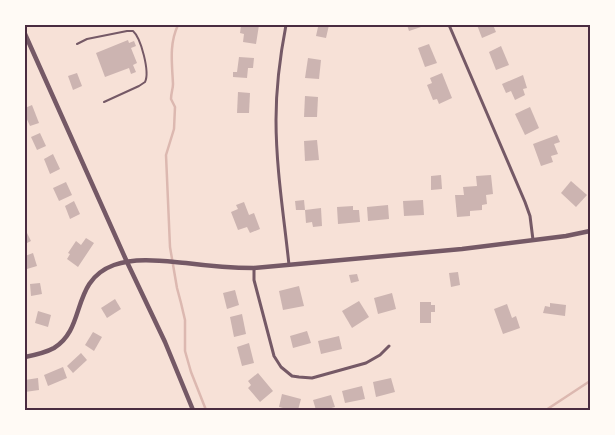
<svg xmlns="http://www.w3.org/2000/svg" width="615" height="435" viewBox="0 0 615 435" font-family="Jost,sans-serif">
<rect width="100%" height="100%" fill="#f7e1d7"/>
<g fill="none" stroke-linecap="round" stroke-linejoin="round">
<g stroke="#dcb8b0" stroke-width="2.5">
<path d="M178 25C169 44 172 63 173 84 173 89 171 93 171 99L175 107 174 129 166 155 170 247 177 288 181 303 185 320V351L191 372 206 410"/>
<path d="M546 410 590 381"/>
</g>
</g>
<g fill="#ccb4b1">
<path d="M246 25H259L256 44 243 42 244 34 240 33 241 26H246Z"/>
<path d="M314 25H329L326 38 316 36 318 27Z"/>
<path d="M407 25H420L421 27 409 31Z"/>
<path d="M477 25H493L496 32 482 38Z"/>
<path d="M128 40 129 43 134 41 136 46 131 48 137 63 133 65 136 72 131 74 129 68 105 77 96 53Z"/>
<path d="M429 44 437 63 425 67 418 48Z"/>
<path d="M501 46 509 65 496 70 489 52Z"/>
<path d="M239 57 254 58 253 68H248L247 78 233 77V72H237Z"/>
<path d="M308 58 321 60 319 79 305 78Z"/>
<path d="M77 73 82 86 73 90 68 76Z"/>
<path d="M442 73 452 98 439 104 437 99 433 100 427 85 432 83 430 78Z"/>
<path d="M523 75 527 88 523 89 525 95 515 100 511 91 506 93 502 84Z"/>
<path d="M238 92 250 93 249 113H237Z"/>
<path d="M305 96 318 97 317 117H304Z"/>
<path d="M32 105 39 123 30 126 25 115V108Z"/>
<path d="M530 107 539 128 525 135 515 114Z"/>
<path d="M40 133 46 146 37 150 31 137Z"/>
<path d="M557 135 560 142 554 144 558 154 551 156 553 162 541 166 533 144Z"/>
<path d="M317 140 319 160 305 161 304 141Z"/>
<path d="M53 154 60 169 50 174 44 159Z"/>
<path d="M441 175 442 189 431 190V176Z"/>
<path d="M491 175 493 194 486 195 487 204 482 205V210L470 211V216L457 217 455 195H464L463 187 477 186 476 176Z"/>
<path d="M571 181 587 195 576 207 561 193Z"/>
<path d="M66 182 72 195 59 201 53 188Z"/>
<path d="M304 200 305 210H296L295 201Z"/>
<path d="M423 200 424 215 404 216 403 201Z"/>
<path d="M74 201 80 214 70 219 65 206Z"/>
<path d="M244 202 249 215 254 213 260 229 250 233 247 227 238 230 231 212 238 209 236 205Z"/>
<path d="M388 205 389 219 368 221 367 207Z"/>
<path d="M353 206V210H359L360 222 338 224 337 207Z"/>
<path d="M321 208 322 226 313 227 312 222 306 223 305 210Z"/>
<path d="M27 233 31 241 25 244V234Z"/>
<path d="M86 238 94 243 78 267 67 259 70 254 68 253 76 241 81 245Z"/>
<path d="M33 253 37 266 27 269 25 263V256Z"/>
<path d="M458 272 460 285 451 287 449 273Z"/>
<path d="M357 274 359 281 351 283 349 275Z"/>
<path d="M40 283 42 294 31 296 30 284Z"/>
<path d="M299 286 304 306 283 310 279 291Z"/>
<path d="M235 290 239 305 227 309 223 293Z"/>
<path d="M392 293 396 309 378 314 374 298Z"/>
<path d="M115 299 121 309 107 318 101 308Z"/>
<path d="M359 301 369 317 352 328 342 311Z"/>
<path d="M420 302H431V305H435V312H431V323H420Z"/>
<path d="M550 303 566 305 565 316 543 313 545 306 550 307Z"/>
<path d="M507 304 512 318 516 316 520 328 503 334 494 309Z"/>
<path d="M38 311 51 315 48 327 35 323Z"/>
<path d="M242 314 246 334 234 337 230 317Z"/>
<path d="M307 331 311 343 293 348 290 336Z"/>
<path d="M93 332 102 337 94 351 85 345Z"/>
<path d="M339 336 342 349 321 354 318 341Z"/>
<path d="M249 343 254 363 242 366 237 347Z"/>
<path d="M81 353 87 360 73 373 67 366Z"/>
<path d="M63 367 67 378 48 386 44 375Z"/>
<path d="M258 373 273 391 260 402 248 388 251 385 248 381Z"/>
<path d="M38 378 39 390 25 392V380Z"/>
<path d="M391 378 395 392 376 397 373 382Z"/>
<path d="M362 386 365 399 345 403 342 391Z"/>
<path d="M282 394 301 399 298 410H291L279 407Z"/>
<path d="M331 395 335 407 324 410H316L313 400Z"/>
</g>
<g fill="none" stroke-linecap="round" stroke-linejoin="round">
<path stroke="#755966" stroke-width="2" d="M77 44 87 39 127 31H133C141 38 150 72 145 82L139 86 104 102"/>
<g stroke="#755966" stroke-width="3">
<path d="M286 25C280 56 276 88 276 120 276 168 284 217 289 265"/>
<path d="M449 25 525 202 530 216 533 240"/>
<path d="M254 268V280L274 356 281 367 292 376 299 377 312 378 366 363 380 355 389 346"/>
</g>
<g stroke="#755966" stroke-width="4.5">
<path d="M25 34 127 262 165 342 193 410"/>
<path d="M25 357C35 355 45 353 54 348 87 328 70 281 114 265 137 257 163 261 186 263 209 266 231 268 254 268L462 249 566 236 590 231"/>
</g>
</g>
<rect width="615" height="435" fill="none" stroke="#fffaf5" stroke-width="52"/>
<rect x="26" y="26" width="563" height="383" fill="none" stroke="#4a2c40" stroke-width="2"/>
</svg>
